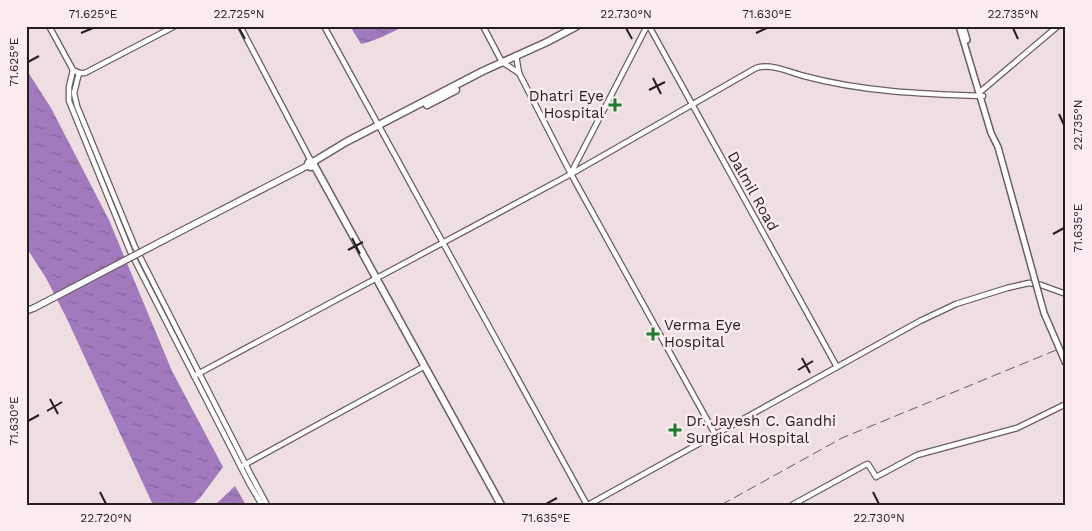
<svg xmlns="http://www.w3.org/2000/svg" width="1092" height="531" viewBox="0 0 1092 531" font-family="'Work Sans',sans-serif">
<defs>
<pattern id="water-ripples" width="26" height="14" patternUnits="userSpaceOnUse" patternTransform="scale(1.25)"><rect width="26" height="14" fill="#a07abd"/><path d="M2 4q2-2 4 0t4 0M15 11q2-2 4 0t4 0" fill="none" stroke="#826399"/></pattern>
</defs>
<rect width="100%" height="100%" fill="#efdee1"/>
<g fill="url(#water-ripples)">
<path d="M350 26H406C390 32 377 41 361 44Z"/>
<path d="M26 69 51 108 109 220 172 371 223 467 200 498 192 505H153L67 319 46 278 26 247Z"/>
<path d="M235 486 246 505H215Z"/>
</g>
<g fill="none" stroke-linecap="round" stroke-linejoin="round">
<g stroke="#6b5d60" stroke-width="7">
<g id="tertiary">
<path d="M49 26 73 70 79 73H85L175 26"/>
<path d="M240 26 311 161"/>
<path d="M324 26 587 505"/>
<path d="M483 26 502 62 519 73"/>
<path d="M649 26 837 367"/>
<path d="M516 55 519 73 571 174 715 434"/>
<path d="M73 70 69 87V101L130 251 249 483 262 505"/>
<path d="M79 73 74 93 77 106 135 247 251 475 267 505"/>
<path d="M980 92 1058 26"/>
<path d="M571 173 647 26"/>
<path d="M194 376 571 174 756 68C771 63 789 72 804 76 863 92 923 94 983 96"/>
<path d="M244 465 425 366"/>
<path d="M588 505 920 321 956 304 1007 288 1029 283 1041 285 1066 294"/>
<path d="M792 505 865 465 868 464 876 477 917 455 1017 428 1066 404"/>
</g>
</g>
<g stroke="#6b5d60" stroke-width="8">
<g id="secondary">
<path d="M959 26 991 133 998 147"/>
<path d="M963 26 967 40"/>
</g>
</g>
<g stroke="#6b5d60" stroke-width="8">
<g id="primary">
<path d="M185 229 309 165"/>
<path d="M26 311 34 308"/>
</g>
</g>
<g stroke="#6b5d60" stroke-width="9">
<g id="trunk">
<path d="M427 105 456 90"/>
<circle cx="311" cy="164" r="3"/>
<path d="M313 162 346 142 483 71 547 42 577 26"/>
<path d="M314 165 501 505"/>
</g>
</g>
<use href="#tertiary" stroke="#fff" stroke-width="4.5"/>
<use href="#secondary" stroke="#fff" stroke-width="5"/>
<use href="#primary" stroke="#fff" stroke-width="5.5"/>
<use href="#trunk" stroke="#fff" stroke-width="6"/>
<path stroke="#675d5f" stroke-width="1" stroke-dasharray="10 5" stroke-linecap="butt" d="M721 505 842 438 1066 346"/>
<g stroke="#6b5d60" stroke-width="8" stroke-linecap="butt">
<path id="secondary-bridge" d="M998 147 1044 313 1066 364"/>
</g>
<g stroke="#6b5d60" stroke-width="8" stroke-linecap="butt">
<path id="primary-bridge" d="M34 308 185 229"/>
</g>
<use href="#secondary-bridge" stroke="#fff" stroke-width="5"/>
<use href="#primary-bridge" stroke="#fff" stroke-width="5.5"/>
</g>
<path fill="none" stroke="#241e1f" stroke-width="2" d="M239 28 245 39M626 28 632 39M1013 28 1018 39M81 33 93 28M756 33 767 28M28 62 39 56M653 78 661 94M649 90 665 82M1059 114 1064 125M1053 234 1064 228M352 238 360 254M348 250 363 242M802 358 810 373M798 370 813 361M50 399 58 414M47 411 62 402M28 421 39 415M100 492 106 504M873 492 879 504M546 504 557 498"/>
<g fill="#197c2e" stroke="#fcebee" stroke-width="2">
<path d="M612.5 97.5h5v5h5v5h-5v5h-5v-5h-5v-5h5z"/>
<path d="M650.5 326.5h5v5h5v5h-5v5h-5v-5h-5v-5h5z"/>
<path d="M672.5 422.5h5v5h5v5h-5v5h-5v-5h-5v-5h5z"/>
</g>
<g text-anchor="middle" stroke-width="5" stroke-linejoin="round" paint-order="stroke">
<g font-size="15" fill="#241e1f" stroke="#fcebee" text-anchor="start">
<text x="604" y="101" text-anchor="end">Dhatri Eye<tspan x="604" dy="17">Hospital</tspan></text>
<text x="664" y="330">Verma Eye<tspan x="664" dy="17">Hospital</tspan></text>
<text x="686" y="426">Dr. Jayesh C. Gandhi<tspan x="686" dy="17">Surgical Hospital</tspan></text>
</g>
<g font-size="15" fill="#241e1f" stroke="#fcebee">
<text transform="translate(753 191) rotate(61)" y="5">Dalmil Road</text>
</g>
</g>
<rect width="1092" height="531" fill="none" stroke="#fcebee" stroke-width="55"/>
<rect x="28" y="28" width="1036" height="476" fill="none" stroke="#241e1f" stroke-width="2"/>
<g font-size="12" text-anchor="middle" fill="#241e1f">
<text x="93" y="18">71.625°E</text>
<text x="239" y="18">22.725°N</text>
<text x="626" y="18">22.730°N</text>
<text x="767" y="18">71.630°E</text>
<text x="1013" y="18">22.735°N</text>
<text transform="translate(14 62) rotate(-90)" y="4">71.625°E</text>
<text transform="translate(1078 125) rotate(-90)" y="4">22.735°N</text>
<text transform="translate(1078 228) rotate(-90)" y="4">71.635°E</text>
<text transform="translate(14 421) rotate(-90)" y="4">71.630°E</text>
<text x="106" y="522">22.720°N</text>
<text x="546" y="522">71.635°E</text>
<text x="879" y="522">22.730°N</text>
</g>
</svg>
